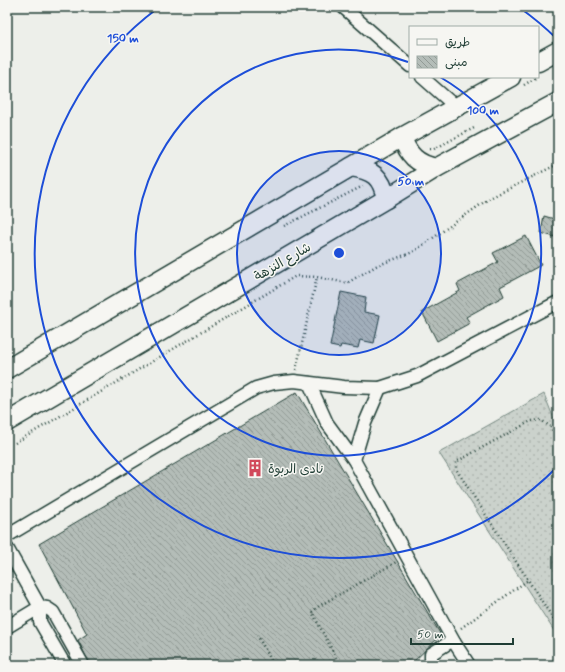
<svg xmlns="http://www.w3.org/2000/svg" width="565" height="672" viewBox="0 0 565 672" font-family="Mynerve,'Playpen Sans Arabic',sans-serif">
<defs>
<pattern id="grass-dots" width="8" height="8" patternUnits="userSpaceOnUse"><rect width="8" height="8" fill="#cbd2cc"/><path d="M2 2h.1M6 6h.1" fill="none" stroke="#aeb5b0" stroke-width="1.8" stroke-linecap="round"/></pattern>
<pattern id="building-back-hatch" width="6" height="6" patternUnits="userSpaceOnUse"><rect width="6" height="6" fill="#b4bdb8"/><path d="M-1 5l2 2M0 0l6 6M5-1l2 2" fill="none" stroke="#929b96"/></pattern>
</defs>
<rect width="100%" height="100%" fill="#edefea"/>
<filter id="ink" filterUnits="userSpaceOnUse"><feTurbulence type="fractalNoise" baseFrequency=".025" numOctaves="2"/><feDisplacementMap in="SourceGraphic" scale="8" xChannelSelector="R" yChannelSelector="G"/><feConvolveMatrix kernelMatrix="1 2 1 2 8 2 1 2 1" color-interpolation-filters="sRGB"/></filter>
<g filter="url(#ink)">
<path fill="url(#grass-dots)" stroke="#758880" d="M544 394 558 429V637L439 453Z"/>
<g fill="url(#building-back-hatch)" stroke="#1f3d34">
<path d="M544 216 558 220V238L541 233Z"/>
<path d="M526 236 541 265 500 287 504 296 466 317 470 323 437 341 422 312 460 291 457 284 498 262 493 253Z"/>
<path d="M341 292 366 297 364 312 380 315 374 343 360 340 358 348 341 345 340 348 330 346Z"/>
<path d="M297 392 441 635 410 665H90L78 640 87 634 39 544Z"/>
</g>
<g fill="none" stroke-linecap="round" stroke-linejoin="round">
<g stroke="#1f3d34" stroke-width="15">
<g id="street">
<path d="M343 7 410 66"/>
<path d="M422 77 456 107"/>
<path d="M309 383 327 423 354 460 454 642"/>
<path d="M354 460 365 423 380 388"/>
<path d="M7 536 256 388 274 383 294 381 344 387 380 388 417 376 558 302"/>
<path d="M7 548 40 607V622L65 665"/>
<path d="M7 627 40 607 47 608 53 612 83 665"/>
<path d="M432 665 431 660V654L450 642H454L469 665"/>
</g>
</g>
<g stroke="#1f3d34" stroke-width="21">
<g id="secondary">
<path d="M538 62 558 51"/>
<path d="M402 137C408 155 417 164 436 168"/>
<path d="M351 167C373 170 382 177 386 199"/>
<path d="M7 369 402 137 511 77"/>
<path d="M7 422 386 199 436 168 558 102"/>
</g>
</g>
<g stroke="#1f3d34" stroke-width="2.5" stroke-dasharray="1 3" stroke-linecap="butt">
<path d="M524 85 537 77"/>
<path d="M430 149H434L474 128"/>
<path d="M284 226 363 186"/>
<path d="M296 370 317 277"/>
<path d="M558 441 551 427 541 420 531 421 456 462V469L558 626"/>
<path d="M15 443 296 276 317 277 347 283 376 266 413 252 490 198 558 164"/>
<path d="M461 628 528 580"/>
<path d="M257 635 274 665"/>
<path d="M340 665 312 612 319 606 398 561"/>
</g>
<use href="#street" stroke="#f6f6f2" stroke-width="12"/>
<use href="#secondary" stroke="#f6f6f2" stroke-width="18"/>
</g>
</g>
<circle cx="339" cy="253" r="102" fill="#1d4ed8" fill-opacity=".12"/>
<g fill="none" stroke="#1d4ed8" stroke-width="2">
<circle cx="339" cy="253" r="102"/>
<path d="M440 77A203 203 0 1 1 408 62"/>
<path d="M557 467A305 305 0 1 1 158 8M520 8A305 305 0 0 1 557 39"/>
</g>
<defs>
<g id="building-bare" transform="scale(1.38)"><path d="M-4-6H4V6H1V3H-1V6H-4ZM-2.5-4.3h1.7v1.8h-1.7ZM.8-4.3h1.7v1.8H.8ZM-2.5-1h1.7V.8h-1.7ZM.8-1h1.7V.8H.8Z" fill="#d1495b" stroke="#f6f6f2" stroke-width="2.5" paint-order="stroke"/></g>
</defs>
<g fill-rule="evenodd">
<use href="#building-bare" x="255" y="468"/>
</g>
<g text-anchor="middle" stroke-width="3" stroke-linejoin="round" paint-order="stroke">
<g font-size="13" fill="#1f3d34" stroke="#f6f6f2">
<text transform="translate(282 261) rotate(-30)" y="5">شارع النزهة</text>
</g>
<g font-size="13" fill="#1f3d34" stroke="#f6f6f2" text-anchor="start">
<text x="268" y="473">نادى الربوة</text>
</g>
</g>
<circle cx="339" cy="253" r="6" fill="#1d4ed8" stroke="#f6f6f2" stroke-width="2"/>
<g font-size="12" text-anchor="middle" font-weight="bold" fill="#1d4ed8" stroke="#f6f6f2" stroke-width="3" stroke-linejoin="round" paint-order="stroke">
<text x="123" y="42">150 m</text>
<text x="483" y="114">100 m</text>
<text x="411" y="185">50 m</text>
</g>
<rect width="565" height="672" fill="none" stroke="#f6f6f2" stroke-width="24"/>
<rect x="12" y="12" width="541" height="648" fill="none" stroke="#1f3d34" stroke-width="1.5" filter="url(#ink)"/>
<rect x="409" y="26" width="130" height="52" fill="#f6f6f2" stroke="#a0aca6"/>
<rect x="417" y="39" width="20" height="6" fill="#f6f6f2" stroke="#a0aca6"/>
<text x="445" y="46" font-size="12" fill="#1f3d34">طريق</text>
<rect x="417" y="56" width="20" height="12" fill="url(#building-back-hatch)" stroke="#a0aca6"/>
<text x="445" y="66" font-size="12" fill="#1f3d34">مبنى</text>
<path d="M411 638v6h102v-6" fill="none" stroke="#1f3d34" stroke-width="2"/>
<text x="417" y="638" font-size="12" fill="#1f3d34" stroke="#f6f6f2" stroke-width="3" paint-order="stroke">50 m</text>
</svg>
